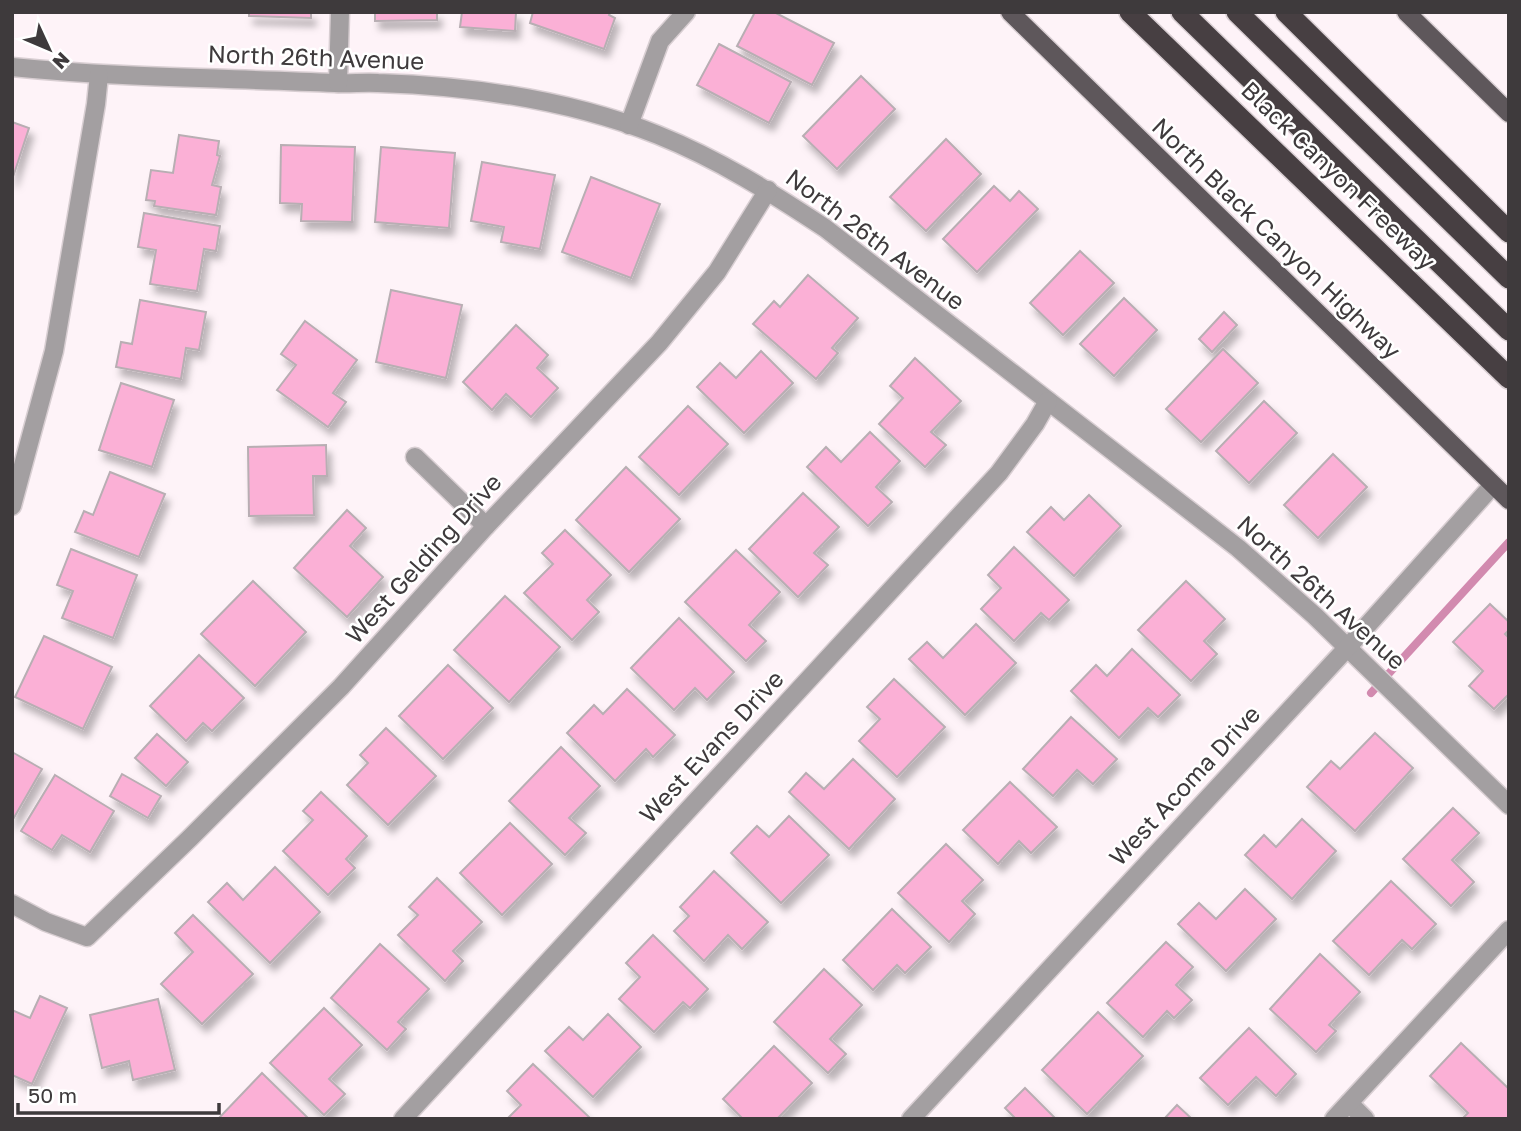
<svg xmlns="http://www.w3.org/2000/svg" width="1521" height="1131" viewBox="0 0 1521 1131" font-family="'Golos Text',sans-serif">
<defs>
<filter id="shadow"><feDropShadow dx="4.5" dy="8" stdDeviation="3.5" flood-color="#0004"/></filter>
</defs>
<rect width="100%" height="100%" fill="#fef3f8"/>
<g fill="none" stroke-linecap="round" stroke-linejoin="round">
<path stroke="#d28aaf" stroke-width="8" d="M1371 693 1509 542"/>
</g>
<g fill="#fbb0d6" stroke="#b8aeb3" stroke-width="2" filter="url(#shadow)">
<path d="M249 12H311V18L249 16Z"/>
<path d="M375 12H437V20L375 21Z"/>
<path d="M462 12H516L515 31 460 27Z"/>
<path d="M533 12H610L609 15 615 18 604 49 530 23Z"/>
<path d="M755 12H774L834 43 812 85 737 46Z"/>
<path d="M719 44 791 82 769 123 697 85Z"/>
<path d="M861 76 895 109 837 169 803 136Z"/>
<path d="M12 122 29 128 12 180Z"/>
<path d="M179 135 219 141 217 155 220 156 212 185 221 187 216 215 154 206 155 201 146 200 151 170 173 173Z"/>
<path d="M946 139 981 174 926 231 890 197Z"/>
<path d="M281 145 355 147 352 222 301 221 302 204 280 203Z"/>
<path d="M381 147 455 153 449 228 375 222Z"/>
<path d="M482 162 555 175 540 249 501 242 504 227 471 221Z"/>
<path d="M591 177 660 204 631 278 562 252Z"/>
<path d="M994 186 1010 201 1019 191 1038 209 977 272 943 239Z"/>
<path d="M144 213 220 226 216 251 204 249 197 291 150 284 156 250 138 247Z"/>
<path d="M1080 251 1114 283 1063 335 1030 303Z"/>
<path d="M808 275 858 318 832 348 838 353 816 379 753 324 774 301 780 307Z"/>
<path d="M391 290 462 305 446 378 376 362Z"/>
<path d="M1124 298 1157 330 1114 376 1080 344Z"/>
<path d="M140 300 206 312 199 350 186 348 181 379 116 367 121 342 132 344Z"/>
<path d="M1224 312 1237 325 1212 352 1199 339Z"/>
<path d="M305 321 357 360 333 393 346 402 328 427 277 390 296 365 281 354Z"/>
<path d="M516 325 548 355 537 368 558 388 531 417 506 394 492 410 463 382Z"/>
<path d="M1223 349 1258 383 1201 442 1166 409Z"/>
<path d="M761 351 793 383 744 433 697 387 720 363 736 378Z"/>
<path d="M915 358 961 401 931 432 946 445 925 467 879 424 903 398 890 386Z"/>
<path d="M121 383 174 400 152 467 99 450Z"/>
<path d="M1264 401 1297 433 1249 483 1216 451Z"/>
<path d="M688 406 728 444 679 495 639 457Z"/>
<path d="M870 432 900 461 876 487 892 502 868 526 807 467 826 447 841 462Z"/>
<path d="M326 445 327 476H313L314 515 249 516 248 447Z"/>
<path d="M1333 454 1367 487 1318 538 1284 505Z"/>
<path d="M626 467 680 519 629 572 576 520Z"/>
<path d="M110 472 165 494 139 557 75 532 84 511 93 515Z"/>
<path d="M803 493 839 527 814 553 828 565 798 597 749 549Z"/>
<path d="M1089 495 1121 526 1074 576 1027 532 1051 507 1064 520Z"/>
<path d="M347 510 366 528 350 546 383 577 347 617 294 568Z"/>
<path d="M565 530 611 575 587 600 599 612 572 640 524 593 553 564 542 553Z"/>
<path d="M1014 547 1069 600 1049 620 1041 613 1014 641 981 609 1001 588 988 575Z"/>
<path d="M71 549 137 575 113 638 62 618 73 591 57 585Z"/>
<path d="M736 550 780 592 749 625 766 641 746 661 685 602Z"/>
<path d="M253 581 306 632 255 686 201 634Z"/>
<path d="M1186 581 1225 619 1204 641 1217 654 1191 681 1138 630Z"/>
<path d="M505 596 560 647 509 702 454 650Z"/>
<path d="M1490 604 1509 622V630L1505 634 1509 638V694L1494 709 1469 686 1483 671 1453 642Z"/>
<path d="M679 618 734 672 707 700 695 688 674 710 631 668Z"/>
<path d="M976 624 1016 663 965 715 909 659 927 642 943 658Z"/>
<path d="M44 636 112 667 83 729 15 697Z"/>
<path d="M1132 649 1180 695 1158 717 1148 708 1119 738 1071 691 1096 665 1107 676Z"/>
<path d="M199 655 244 698 212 731 203 723 186 741 150 706Z"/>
<path d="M448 665 493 708 443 759 399 716Z"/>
<path d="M894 679 945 727 897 777 859 741 880 719 867 707Z"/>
<path d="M627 689 675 735 653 757 646 749 615 781 567 733 594 705 603 714Z"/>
<path d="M1071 717 1117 759 1093 784 1077 770 1053 796 1023 769Z"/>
<path d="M386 728 436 776 388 825 347 785 368 763 360 755Z"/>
<path d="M1375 733 1413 768 1355 831 1307 787 1331 761 1340 769Z"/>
<path d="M157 734 188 762 166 786 135 758Z"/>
<path d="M561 747 600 786 569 818 586 833 565 855 509 801Z"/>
<path d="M12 752 42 769 12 821Z"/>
<path d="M853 759 895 799 849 849 789 792 806 773 824 789Z"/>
<path d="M122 774 161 796 148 818 110 796Z"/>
<path d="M55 775 114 811 90 852 62 835 52 850 21 831Z"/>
<path d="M1010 782 1057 827 1031 853 1019 841 998 864 963 830Z"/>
<path d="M321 792 367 836 346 859 355 868 328 895 283 851 313 820 303 811Z"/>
<path d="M1453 808 1479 833 1452 860 1474 882 1451 906 1403 859Z"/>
<path d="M789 816 829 855 781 903 731 853 757 826 769 837Z"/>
<path d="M1302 819 1336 851 1292 899 1245 855 1264 835 1276 847Z"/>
<path d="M510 823 552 864 502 915 460 873Z"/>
<path d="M946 844 983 880 962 901 975 914 949 942 898 893Z"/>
<path d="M275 867 320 912 270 963 208 902 227 883 243 900Z"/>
<path d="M714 871 768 922 742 949 728 935 704 961 674 931 689 916 680 907Z"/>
<path d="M437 878 482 922 453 951 463 961 445 981 398 935 418 915 409 907Z"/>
<path d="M1391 881 1436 924 1412 949 1402 940 1369 975 1333 941Z"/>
<path d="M1245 889 1276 919 1226 971 1178 924 1199 903 1216 919Z"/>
<path d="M892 909 931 947 905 973 897 965 873 990 843 960Z"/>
<path d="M193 915 253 974 202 1024 161 984 193 952 175 933Z"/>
<path d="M653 935 708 989 690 1008 683 1002 654 1032 619 999 640 977 626 963Z"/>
<path d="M1166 942 1193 967 1176 985 1192 1000 1174 1018 1167 1011 1143 1037 1107 1003Z"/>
<path d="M380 944 429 989 398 1022 406 1029 387 1050 331 998Z"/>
<path d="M1320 954 1360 992 1329 1025 1336 1031 1316 1052 1270 1009Z"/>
<path d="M824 969 862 1005 830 1039 846 1054 828 1073 774 1022Z"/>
<path d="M40 996 67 1008 32 1084 12 1075V1010L30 1018Z"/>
<path d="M158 999 175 1070 133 1080 129 1061 102 1068 90 1015Z"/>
<path d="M324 1008 362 1045 329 1079 345 1094 324 1115 270 1063Z"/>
<path d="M1098 1012 1143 1056 1087 1114 1042 1070Z"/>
<path d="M608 1014 641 1047 593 1097 545 1051 569 1027 583 1040Z"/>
<path d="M1249 1028 1296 1074 1276 1096 1256 1077 1228 1105 1200 1078Z"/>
<path d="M1461 1043 1509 1089V1116L1506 1119H1462L1468 1113 1430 1076Z"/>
<path d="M774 1046 812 1083 777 1119H743L723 1099Z"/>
<path d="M533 1064 589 1117 587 1119H507L521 1105 507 1091Z"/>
<path d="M262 1073 309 1119H218Z"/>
<path d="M1025 1088 1056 1119H1016L1005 1108Z"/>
<path d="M1177 1105 1192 1119H1164Z"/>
</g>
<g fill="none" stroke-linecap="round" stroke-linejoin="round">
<g stroke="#d8ced2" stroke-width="21">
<g id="minor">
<path d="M12 67C120 78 228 78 335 83 349 84 364 82 378 83 472 86 570 100 658 135 718 159 772 193 825 228L1238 548 1315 616 1509 805"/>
<path d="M338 83 340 12"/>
<path d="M629 125 660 41 686 12"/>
<path d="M415 457 486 526"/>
<path d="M12 506 54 351 96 104 99 75"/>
<path d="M12 904 46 922 87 937 190 838 341 687 486 526 659 343 717 272 768 190"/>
<path d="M1349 1103 1365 1119"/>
<path d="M403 1119 999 473 1035 424 1048 401"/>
<path d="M911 1119 1347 648 1493 485"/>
<path d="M1334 1119 1509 930"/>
</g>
</g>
<g stroke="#d8ced2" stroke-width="21">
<g id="major">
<path d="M1010 12 1509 500"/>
<path d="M1406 12 1509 113"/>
</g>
</g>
<g stroke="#d8ced2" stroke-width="24">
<g id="highway">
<path d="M1130 12 1509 378"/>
<path d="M1182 12 1509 330"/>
<path d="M1237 12 1509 278"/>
<path d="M1286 12 1509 232"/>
</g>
</g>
<use href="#minor" stroke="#a39fa1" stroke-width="18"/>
<use href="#major" stroke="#5e575b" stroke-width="18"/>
<use href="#highway" stroke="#473f42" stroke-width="21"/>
</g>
<g text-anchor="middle" stroke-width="5" stroke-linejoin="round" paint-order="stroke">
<g font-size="24" fill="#3e3a3c" stroke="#fff">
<text transform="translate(316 58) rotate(2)" y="8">North 26th Avenue</text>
<text transform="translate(1338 176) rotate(44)" y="8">Black Canyon Freeway</text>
<text transform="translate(1276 239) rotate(44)" y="8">North Black Canyon Highway</text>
<text transform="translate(875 240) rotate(37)" y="8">North 26th Avenue</text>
<text transform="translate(424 559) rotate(-48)" y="8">West Gelding Drive</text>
<text transform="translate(1321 593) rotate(42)" y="8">North 26th Avenue</text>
<text transform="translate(712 747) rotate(-47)" y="8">West Evans Drive</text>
<text transform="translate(1185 786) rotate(-47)" y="8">West Acoma Drive</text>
</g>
</g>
<rect width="1521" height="1131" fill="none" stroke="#3e3a3c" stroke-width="28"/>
<g transform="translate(49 49) rotate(134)" stroke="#ffffff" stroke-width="5" paint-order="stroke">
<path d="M0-5L12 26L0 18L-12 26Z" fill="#3e3a3c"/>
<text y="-10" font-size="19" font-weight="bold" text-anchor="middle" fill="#3e3a3c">N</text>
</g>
<path d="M18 1103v10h201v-10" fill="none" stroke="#3e3a3c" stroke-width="3.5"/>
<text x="28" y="1103" font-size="21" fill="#3e3a3c" stroke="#ffffff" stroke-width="5" paint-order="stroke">50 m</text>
</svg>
